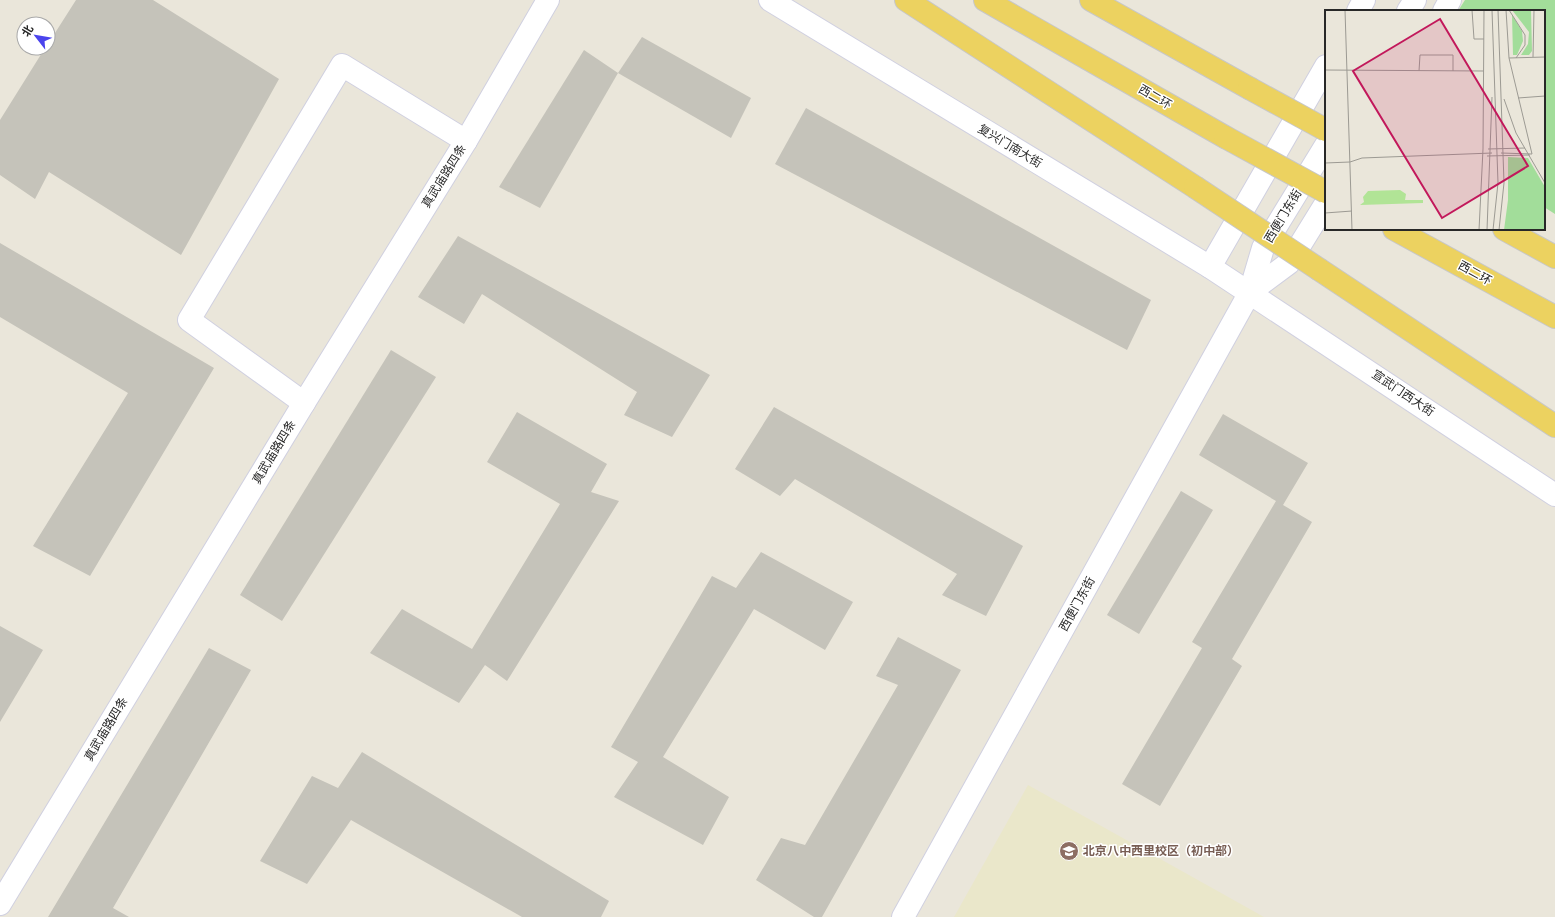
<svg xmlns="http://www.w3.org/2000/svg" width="1555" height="917" viewBox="0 0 1555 917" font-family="'DM Sans','Noto Sans SC',sans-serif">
<rect width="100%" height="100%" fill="#eae6da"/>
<path fill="#eae7ca" d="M1028 785 1264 917H954Z"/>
<path fill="#a2dd9a" d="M1465 0H1555V214L1544 207V11H1458Z"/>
<g fill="#c5c3ba">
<path d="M76 0H153L279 79 181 255 49 172 35 199 0 175V120L45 48H48V44Z"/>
<path d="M642 37 751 98 731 138 618 73Z"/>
<path d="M584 50 618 73 540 208 499 187Z"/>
<path d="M806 108 1151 300 1127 350 775 164Z"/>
<path d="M458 236 710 375 672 437 624 415 637 392 482 294 464 324 418 297Z"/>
<path d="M0 243 214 368 90 576 33 546 128 393 0 317Z"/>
<path d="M391 350 436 377 282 621 240 595Z"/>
<path d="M774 407 1023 546 986 616 942 595 957 574 795 479 780 496 735 469Z"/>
<path d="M517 412 607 464 591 492 619 501 507 681 485 665 459 703 370 653 402 609 472 649 560 504 487 462Z"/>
<path d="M1223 414 1308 463 1283 505 1312 522 1232 659 1242 666 1160 806 1122 784 1202 648 1192 642 1276 501 1199 455Z"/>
<path d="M1181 491 1213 510 1139 634 1107 615Z"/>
<path d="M761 552 853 602 825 650 754 609 663 757 729 797 703 845 614 797 638 762 611 747 712 576 736 588Z"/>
<path d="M0 626 43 650 0 722Z"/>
<path d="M898 637 961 670 822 917H814L756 880 781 838 805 845 898 685 876 676Z"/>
<path d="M209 648 251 670 113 908 129 917H48Z"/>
<path d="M362 752 609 901 601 917H522L351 820 307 884 260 861 312 776 338 788Z"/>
</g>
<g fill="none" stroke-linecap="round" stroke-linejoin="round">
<g stroke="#d0d0e0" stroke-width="24">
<path id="minor" d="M304 403 189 320 342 65 466 141"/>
</g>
<g stroke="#d0d0e0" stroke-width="24">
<g id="tertiary">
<path d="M770 0 1210 267 1555 495"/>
<path d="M1358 11 1364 0"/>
<path d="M1408 11 1415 0"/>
<path d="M1444 11 1450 0"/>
<path d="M1210 267 1326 66"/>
<path d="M1250 292 1289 263 1326 203"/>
<path d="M0 904 304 403 466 141 548 0"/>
<path d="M903 917 1250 292 1263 248 1326 145"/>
</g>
</g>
<g stroke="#c7c7c7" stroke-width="24">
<g id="trunk">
<path d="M906 0 1195 187"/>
<path d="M985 0 1225 137"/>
<path d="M1091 0 1249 88"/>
<path d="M1394 229 1555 317"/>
<path d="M1504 229 1555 257"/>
<path d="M1320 270 1555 426"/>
</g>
</g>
<use href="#minor" stroke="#fff" stroke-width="22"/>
<use href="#tertiary" stroke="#fff" stroke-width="22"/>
<use href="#trunk" stroke="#ecd260" stroke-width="22"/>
<g stroke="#c7c7c7" stroke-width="24" stroke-linecap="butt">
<g id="trunk-bridge">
<path d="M1249 88 1326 130"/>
<path d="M1225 137 1326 192"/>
<path d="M1195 187 1320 270"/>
</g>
</g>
<use href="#trunk-bridge" stroke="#ecd260" stroke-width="22"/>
</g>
<defs>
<g id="school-disc" transform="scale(1)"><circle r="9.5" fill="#8d6e63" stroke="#fff"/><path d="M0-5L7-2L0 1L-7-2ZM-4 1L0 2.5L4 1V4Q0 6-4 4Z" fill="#fff"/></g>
</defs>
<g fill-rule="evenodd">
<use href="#school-disc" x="1069" y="851"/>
</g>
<g text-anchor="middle" stroke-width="3" stroke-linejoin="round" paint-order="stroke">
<g font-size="12" fill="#282828" stroke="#fff">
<text transform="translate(1155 97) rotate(30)" y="4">西二环</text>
<text transform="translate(1010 146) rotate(31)" y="4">复兴门南大街</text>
<text transform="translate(444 176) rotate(-58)" y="4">真武庙路四条</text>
<text transform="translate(1283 216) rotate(-59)" y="4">西便门东街</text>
<text transform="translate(1475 273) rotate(29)" y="4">西二环</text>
<text transform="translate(1403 393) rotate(34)" y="4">宣武门西大街</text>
<text transform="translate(274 452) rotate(-59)" y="4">真武庙路四条</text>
<text transform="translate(1077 604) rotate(-61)" y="4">西便门东街</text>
<text transform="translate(106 729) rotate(-59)" y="4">真武庙路四条</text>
</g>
<g font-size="12" font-weight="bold" fill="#785e54" stroke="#fff" text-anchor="start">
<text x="1083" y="855">北京八中西里校区（初中部）</text>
</g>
</g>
<g transform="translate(1325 10)">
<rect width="220" height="220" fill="#eae6da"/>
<path d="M187 0H206L207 41 204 45H196L203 34 204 22ZM187 5 197 21 198 31 192 45H188ZM183 147 203 148 220 177V220H179L183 190Z" fill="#a2dd9a"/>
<path d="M75 180 81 184 80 190H98V193L35 195 39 192 38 187 43 181Z" fill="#b1e496"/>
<path fill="none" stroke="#9c9a93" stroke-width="1" d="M20 0 27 220M147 0 149 29H159M167 0 173 173 168 220M173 0 179 173 174 220M181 0 184 48 207 144M184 0 200 25V35L191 48M208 47 209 0M184 48 220 47M0 60 159 61M94 61 95 45H128V61M193 88 220 86M179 89 191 123 220 173M163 139 200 138M176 143 207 144M162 146 205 145M0 153 25 152 37 148 167 143M0 203 27 201M154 220 158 139 159 0M162 220 167 87"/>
<path fill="#c2185b" fill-opacity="0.15" stroke="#c2185b" stroke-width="2" d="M115 9 203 156 117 208 28 61Z"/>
<rect width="220" height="220" fill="none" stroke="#282828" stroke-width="2"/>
</g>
<g transform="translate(36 36) rotate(301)"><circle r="19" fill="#ffffff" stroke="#a9a9a9"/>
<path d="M0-3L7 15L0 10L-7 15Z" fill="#4b44ed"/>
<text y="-6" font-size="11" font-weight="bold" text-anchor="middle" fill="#282828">北</text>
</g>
</svg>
